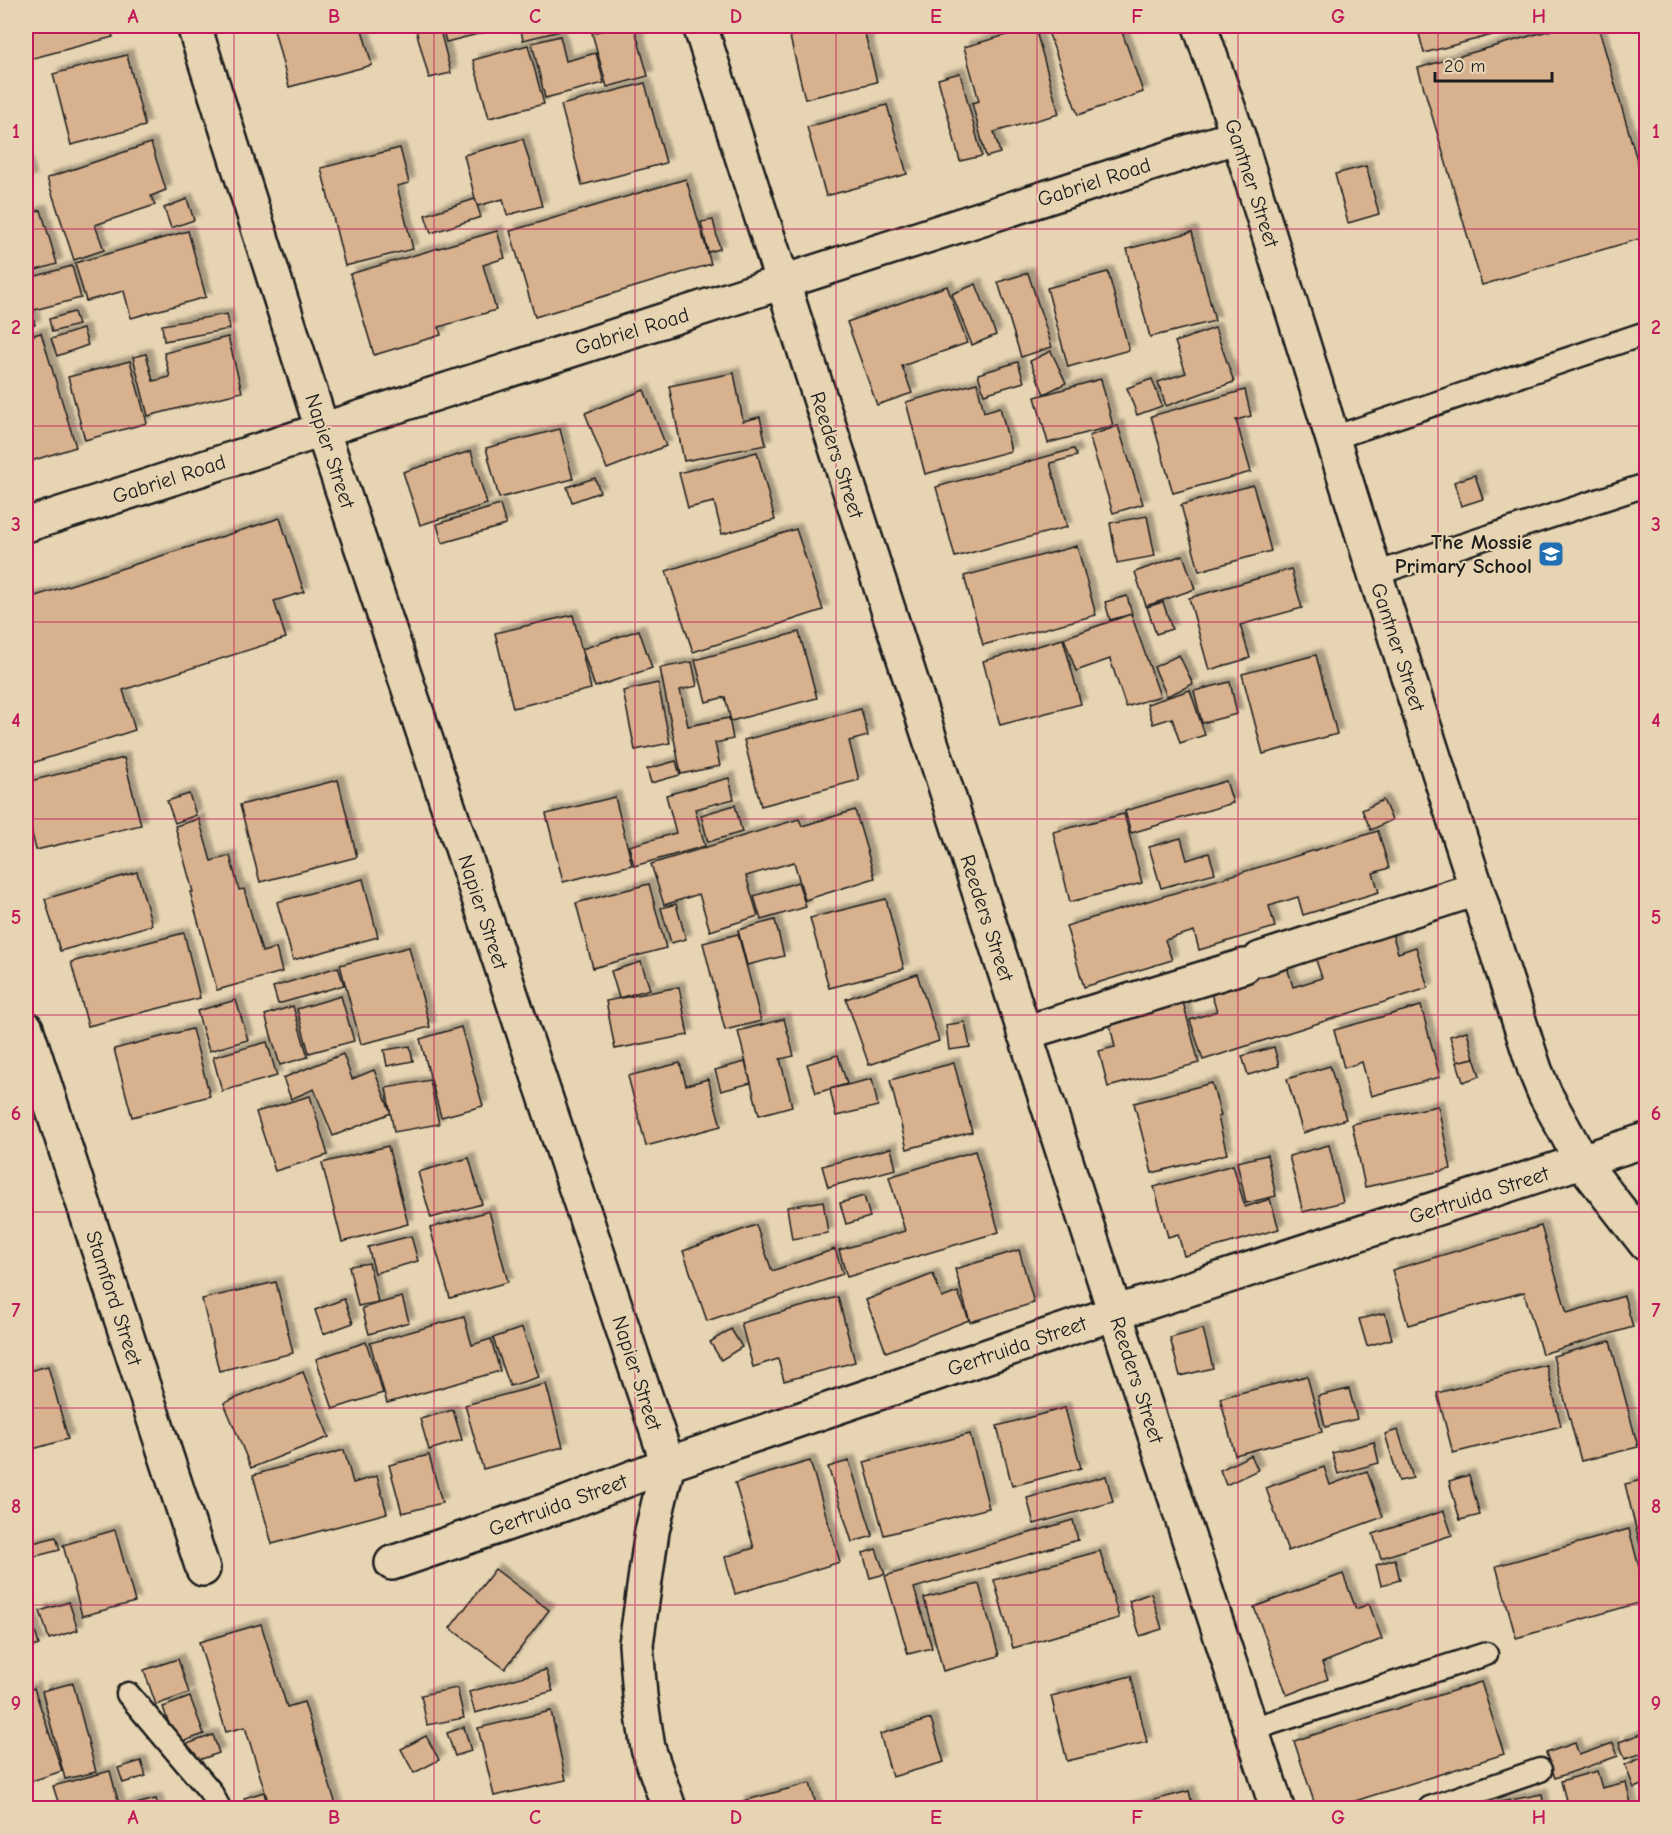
<svg xmlns="http://www.w3.org/2000/svg" width="1672" height="1834" viewBox="0 0 1672 1834" font-family="'Comic Neue',sans-serif">
<defs>
<filter id="shadow"><feDropShadow dx="5.5" dy="-5.5" stdDeviation="1.5" flood-color="#0004"/></filter>
</defs>
<rect width="100%" height="100%" fill="#e6d4b2"/>
<filter id="ink" filterUnits="userSpaceOnUse"><feTurbulence type="fractalNoise" baseFrequency=".0167" numOctaves="2"/><feDisplacementMap in="SourceGraphic" scale="12" xChannelSelector="R" yChannelSelector="G"/><feConvolveMatrix kernelMatrix="1 2 1 2 8 2 1 2 1" color-interpolation-filters="sRGB"/></filter>
<g filter="url(#ink)">
<g fill="#d8b18e" stroke="#1c1c1c" stroke-width="1.5" filter="url(#shadow)">
<path d="M26 26H110L113 37 26 60Z"/>
<path d="M273 26H361L372 65 289 87Z"/>
<path d="M434 26H439L451 73 429 78 416 30Z"/>
<path d="M442 26H497L498 29 446 42Z"/>
<path d="M520 26H581L523 40Z"/>
<path d="M618 26H634L648 76 607 87 592 33Z"/>
<path d="M819 26H863L877 82 805 99 789 33Z"/>
<path d="M1046 26H1120L1143 92 1078 115Z"/>
<path d="M1417 26H1526L1424 53Z"/>
<path d="M1565 26H1598L1646 191V237L1482 285 1418 68Z"/>
<path d="M1035 27 1059 114 994 132 1000 153 986 157 972 103 979 101 964 47Z"/>
<path d="M560 36 566 61 596 53 604 83 545 98 532 43Z"/>
<path d="M528 45 544 104 489 118 473 60Z"/>
<path d="M127 55 145 126 71 145 53 74Z"/>
<path d="M960 73 982 156 960 161 938 79Z"/>
<path d="M645 83 666 163 582 185 561 105Z"/>
<path d="M887 105 907 174 826 196 807 127Z"/>
<path d="M523 139 542 206 507 215 503 199 477 206 464 155Z"/>
<path d="M151 143 166 190 151 196 155 205 95 225 104 250 74 260 47 178Z"/>
<path d="M400 148 409 183 397 186 413 249 345 266 321 168Z"/>
<path d="M26 159 31 180 26 181Z"/>
<path d="M1366 166 1379 214 1348 223 1335 174Z"/>
<path d="M686 179 711 264 535 317 510 231Z"/>
<path d="M187 199 194 220 171 228 164 208Z"/>
<path d="M475 199 481 217 431 233 425 215Z"/>
<path d="M41 210 57 264 26 273V215Z"/>
<path d="M713 220 720 249 708 252 701 222Z"/>
<path d="M188 231 206 297 131 318 124 291 86 301 75 263Z"/>
<path d="M497 231 505 258 483 265 496 310 439 327 441 335 374 355 350 274Z"/>
<path d="M1192 232 1215 321 1150 337 1127 249Z"/>
<path d="M72 266 81 298 34 310 26 279Z"/>
<path d="M1108 272 1129 350 1068 367 1047 288Z"/>
<path d="M1028 273 1052 347 1021 357 998 282Z"/>
<path d="M976 284 996 335 972 345 952 294Z"/>
<path d="M947 286 967 343 902 366 912 393 877 405 847 322Z"/>
<path d="M26 287 35 325 26 327Z"/>
<path d="M74 312 78 325 52 332 49 319Z"/>
<path d="M227 314 230 329 164 341 162 325Z"/>
<path d="M1215 328 1234 382 1166 406 1158 382 1186 373 1175 342Z"/>
<path d="M83 329 88 345 57 356 51 339Z"/>
<path d="M41 333 76 447 31 461 26 444V337Z"/>
<path d="M228 337 242 392 148 416 133 357 146 354 153 381 170 377 164 353Z"/>
<path d="M1051 351 1066 383 1044 394 1030 361Z"/>
<path d="M130 361 147 423 85 440 68 377Z"/>
<path d="M1018 362 1024 382 984 394 978 374Z"/>
<path d="M734 373 743 421 760 417 766 445 684 461 669 386Z"/>
<path d="M1101 379 1113 426 1048 443 1035 397Z"/>
<path d="M1152 379 1162 406 1137 415 1127 388Z"/>
<path d="M977 383 984 412 1000 407 1011 451 925 474 906 402Z"/>
<path d="M644 390 666 446 607 469 585 413Z"/>
<path d="M1245 390 1251 416 1236 420 1251 472 1173 493 1151 416Z"/>
<path d="M1118 426 1143 504 1113 513 1089 436Z"/>
<path d="M560 429 573 479 499 498 486 448Z"/>
<path d="M1074 449 1077 456 1050 463 1067 527 955 557 936 487Z"/>
<path d="M471 451 487 504 420 525 403 472Z"/>
<path d="M757 452 775 520 722 534 714 502 688 508 679 473Z"/>
<path d="M1475 475 1483 499 1461 506 1454 482Z"/>
<path d="M595 478 600 492 572 502 567 487Z"/>
<path d="M1253 485 1271 551 1199 571 1181 505Z"/>
<path d="M500 505 506 525 442 543 437 524Z"/>
<path d="M1147 516 1155 556 1117 563 1110 523Z"/>
<path d="M280 518 304 592 274 601 286 638 123 690 135 730 26 765V599Z"/>
<path d="M796 529 823 610 693 652 666 571Z"/>
<path d="M1077 546 1096 615 983 645 964 576Z"/>
<path d="M1183 555 1195 589 1146 606 1135 572Z"/>
<path d="M1291 569 1302 608 1240 625 1250 658 1209 670 1189 598Z"/>
<path d="M1127 596 1132 614 1110 620 1105 602Z"/>
<path d="M1163 602 1172 629 1156 634 1147 607Z"/>
<path d="M1131 614 1160 696 1126 707 1110 659 1076 671 1064 638Z"/>
<path d="M573 615 591 689 513 708 495 633Z"/>
<path d="M639 630 652 668 595 687 582 649Z"/>
<path d="M799 632 817 698 731 721 725 697 706 702 695 660Z"/>
<path d="M1063 639 1081 704 1000 725 983 661Z"/>
<path d="M1179 655 1193 684 1167 696 1154 667Z"/>
<path d="M1316 655 1337 734 1263 754 1242 674Z"/>
<path d="M692 662 697 686 680 690 688 726 729 718 733 739 715 743 720 766 681 774 660 668Z"/>
<path d="M1230 682 1237 714 1202 723 1194 691Z"/>
<path d="M658 683 670 743 635 750 623 691Z"/>
<path d="M1190 690 1205 735 1180 743 1172 718 1153 724 1147 704Z"/>
<path d="M861 709 868 736 849 741 859 780 761 806 744 740Z"/>
<path d="M124 758 141 825 36 850 26 808V782Z"/>
<path d="M676 761 680 775 651 783 647 769Z"/>
<path d="M729 778 734 799 695 809 705 846 634 866 629 846 676 833 666 795Z"/>
<path d="M338 780 357 857 260 882 240 805Z"/>
<path d="M1226 781 1233 803 1131 833 1125 811Z"/>
<path d="M189 794 196 815 175 823 167 801Z"/>
<path d="M615 797 632 865 563 882 546 814Z"/>
<path d="M1383 800 1392 820 1371 830 1362 810Z"/>
<path d="M735 805 742 832 708 842 701 815Z"/>
<path d="M855 810 875 878 805 900 794 862 746 876 758 916 710 931 699 894 664 905 651 864 799 819 802 826Z"/>
<path d="M1124 814 1142 883 1070 902 1053 832Z"/>
<path d="M199 819 211 861 230 856 239 890 244 889 262 952 276 948 282 972 217 990 190 892H193L175 826Z"/>
<path d="M1378 831 1389 868 1373 873 1379 892 1303 915 1298 897 1269 906 1275 927 1199 950 1194 931 1165 940 1172 960 1084 987 1066 926Z"/>
<path d="M1181 838 1187 860 1209 853 1215 873 1161 888 1149 847Z"/>
<path d="M137 872 152 925 60 951 45 899Z"/>
<path d="M363 879 378 937 293 960 277 902Z"/>
<path d="M798 882 806 907 761 920 754 896Z"/>
<path d="M649 884 666 948 593 968 576 903Z"/>
<path d="M886 899 904 969 829 988 810 918Z"/>
<path d="M676 904 686 939 671 943 661 908Z"/>
<path d="M775 920 784 956 747 965 738 930Z"/>
<path d="M184 933 200 998 88 1026 71 962Z"/>
<path d="M1392 933 1398 953 1416 947 1428 988 1203 1060 1190 1020 1217 1011 1210 991 1287 967 1293 987 1322 978 1315 957Z"/>
<path d="M738 934 761 1021 725 1030 703 943Z"/>
<path d="M409 947 430 1027 361 1044 340 965Z"/>
<path d="M641 962 650 989 619 998 611 971Z"/>
<path d="M338 967 344 985 278 1004 273 987Z"/>
<path d="M917 974 939 1041 869 1065 846 999Z"/>
<path d="M679 987 688 1035 615 1049 606 1001Z"/>
<path d="M341 996 354 1041 309 1053 297 1009Z"/>
<path d="M236 1000 248 1040 209 1051 197 1011Z"/>
<path d="M1183 1002 1199 1063 1108 1087 1099 1051 1115 1047 1109 1021Z"/>
<path d="M293 1006 308 1057 280 1065 265 1015Z"/>
<path d="M1421 1006 1440 1077 1371 1096 1362 1062 1344 1068 1334 1030Z"/>
<path d="M784 1019 794 1056 780 1059 792 1106 759 1115 738 1031Z"/>
<path d="M965 1022 970 1047 949 1050 946 1025Z"/>
<path d="M461 1027 483 1106 441 1117 420 1039Z"/>
<path d="M192 1029 210 1096 132 1117 114 1049Z"/>
<path d="M1467 1031 1474 1058 1457 1062 1450 1036Z"/>
<path d="M267 1042 277 1076 222 1091 213 1057Z"/>
<path d="M410 1046 413 1061 387 1066 384 1050Z"/>
<path d="M1274 1047 1279 1066 1248 1075 1242 1056Z"/>
<path d="M343 1054 352 1079 374 1070 391 1113 333 1136 314 1089 291 1099 283 1078Z"/>
<path d="M838 1055 847 1084 816 1093 807 1064Z"/>
<path d="M1474 1058 1480 1076 1463 1082 1457 1062Z"/>
<path d="M745 1062 751 1083 721 1091 715 1070Z"/>
<path d="M680 1063 686 1085 708 1079 721 1126 646 1146 628 1076Z"/>
<path d="M954 1063 972 1132 907 1149 890 1080Z"/>
<path d="M1330 1066 1346 1119 1303 1133 1287 1079Z"/>
<path d="M872 1079 878 1106 836 1116 830 1089Z"/>
<path d="M430 1080 439 1124 394 1132 386 1088Z"/>
<path d="M1212 1083 1221 1116 1218 1117 1227 1154 1152 1173 1134 1103Z"/>
<path d="M310 1096 328 1155 275 1171 256 1112Z"/>
<path d="M1438 1106 1451 1169 1365 1187 1352 1124Z"/>
<path d="M1329 1145 1343 1202 1303 1212 1289 1156Z"/>
<path d="M388 1146 408 1224 342 1242 322 1163Z"/>
<path d="M891 1148 896 1169 828 1187 822 1166Z"/>
<path d="M975 1151 999 1232 847 1277 839 1250 905 1231 889 1177Z"/>
<path d="M1267 1155 1276 1196 1246 1203 1237 1162Z"/>
<path d="M469 1158 482 1204 431 1218 418 1172Z"/>
<path d="M1233 1165 1245 1207 1270 1199 1279 1229 1184 1256 1178 1234 1168 1237 1154 1187Z"/>
<path d="M864 1196 870 1217 846 1224 840 1203Z"/>
<path d="M823 1201 828 1233 792 1239 787 1207Z"/>
<path d="M489 1211 508 1282 450 1298 430 1228Z"/>
<path d="M756 1225 772 1271 835 1249 843 1274 707 1321 683 1251Z"/>
<path d="M1541 1226 1567 1313 1624 1296 1633 1327 1542 1354 1524 1292 1408 1325 1392 1270Z"/>
<path d="M411 1236 418 1261 375 1273 368 1247Z"/>
<path d="M1019 1250 1034 1303 970 1322 955 1269Z"/>
<path d="M369 1263 378 1302 358 1306 349 1266Z"/>
<path d="M933 1274 942 1298 958 1292 969 1320 886 1352 866 1300Z"/>
<path d="M276 1282 293 1353 219 1371 202 1299Z"/>
<path d="M402 1297 409 1322 369 1334 362 1308Z"/>
<path d="M838 1297 855 1362 784 1381 778 1359 753 1367 741 1323Z"/>
<path d="M344 1299 353 1323 323 1334 315 1310Z"/>
<path d="M1385 1313 1392 1339 1367 1346 1359 1319Z"/>
<path d="M464 1317 472 1345 491 1339 500 1371 387 1403 370 1343Z"/>
<path d="M522 1328 539 1377 510 1386 493 1338Z"/>
<path d="M731 1329 742 1347 721 1360 710 1342Z"/>
<path d="M1203 1329 1213 1368 1180 1376 1170 1338Z"/>
<path d="M1610 1341 1638 1447 1581 1461 1553 1356Z"/>
<path d="M366 1342 383 1393 333 1409 316 1359Z"/>
<path d="M1546 1365 1561 1426 1453 1453 1437 1393Z"/>
<path d="M48 1366 68 1439 26 1451V1372Z"/>
<path d="M303 1372 329 1437 251 1468 224 1403Z"/>
<path d="M1307 1376 1322 1432 1235 1455 1220 1398Z"/>
<path d="M546 1384 563 1447 483 1469 465 1405Z"/>
<path d="M1349 1389 1357 1419 1325 1427 1318 1396Z"/>
<path d="M1065 1408 1081 1468 1012 1486 997 1426Z"/>
<path d="M453 1410 462 1440 429 1450 420 1419Z"/>
<path d="M1398 1430 1413 1478 1399 1481 1385 1434Z"/>
<path d="M970 1434 989 1508 884 1535 864 1462Z"/>
<path d="M1374 1442 1379 1463 1338 1474 1332 1453Z"/>
<path d="M344 1450 353 1483 377 1476 387 1513 272 1544 253 1475Z"/>
<path d="M429 1455 442 1503 402 1513 389 1465Z"/>
<path d="M1251 1455 1258 1470 1226 1485 1220 1470Z"/>
<path d="M810 1461 840 1562 735 1594 725 1557 754 1548 735 1483Z"/>
<path d="M849 1461 873 1536 852 1542 828 1467Z"/>
<path d="M1324 1467 1330 1485 1367 1471 1383 1517 1288 1551 1266 1488Z"/>
<path d="M1469 1475 1480 1515 1460 1520 1449 1481Z"/>
<path d="M1106 1476 1113 1502 1034 1524 1027 1498Z"/>
<path d="M1646 1479V1569L1625 1484Z"/>
<path d="M1444 1511 1452 1535 1381 1558 1373 1534Z"/>
<path d="M1073 1520 1078 1540 914 1588 932 1648 908 1654 885 1576Z"/>
<path d="M1629 1529 1646 1594V1601L1516 1638 1496 1566Z"/>
<path d="M115 1530 135 1602 82 1616 63 1545Z"/>
<path d="M56 1537 60 1550 32 1557 29 1544Z"/>
<path d="M876 1549 885 1574 870 1578 863 1553Z"/>
<path d="M1100 1551 1119 1618 1013 1648 994 1580Z"/>
<path d="M1395 1559 1400 1580 1381 1585 1376 1565Z"/>
<path d="M495 1569 549 1610 505 1669 450 1628Z"/>
<path d="M1343 1574 1356 1609 1369 1604 1382 1639 1322 1663 1328 1679 1287 1695 1254 1607Z"/>
<path d="M979 1584 999 1656 943 1671 924 1598Z"/>
<path d="M1151 1593 1162 1629 1140 1636 1129 1601Z"/>
<path d="M26 1601 39 1645 26 1649Z"/>
<path d="M69 1602 78 1630 49 1639 40 1611Z"/>
<path d="M261 1624 287 1707 304 1702 337 1808H270L245 1727 226 1732 199 1642Z"/>
<path d="M178 1659 189 1693 156 1705 144 1670Z"/>
<path d="M546 1670 553 1691 475 1713 469 1692Z"/>
<path d="M1131 1676 1147 1742 1067 1761 1051 1696Z"/>
<path d="M1481 1682 1504 1754 1333 1808H1316L1294 1741Z"/>
<path d="M73 1683 96 1772 65 1779 42 1691Z"/>
<path d="M34 1688 62 1771 26 1783V1691Z"/>
<path d="M457 1688 464 1718 427 1725 421 1695Z"/>
<path d="M190 1697 204 1734 176 1744 163 1707Z"/>
<path d="M551 1711 566 1780 494 1796 478 1728Z"/>
<path d="M931 1719 944 1762 892 1777 880 1734Z"/>
<path d="M464 1727 471 1751 455 1756 447 1733Z"/>
<path d="M1646 1732V1752L1625 1759 1619 1742Z"/>
<path d="M213 1735 219 1753 193 1762 187 1744Z"/>
<path d="M426 1736 439 1760 414 1773 401 1749Z"/>
<path d="M1575 1743 1579 1755 1613 1743 1618 1756 1555 1778 1546 1753Z"/>
<path d="M1646 1756V1783L1634 1788 1625 1765Z"/>
<path d="M141 1761 146 1776 123 1783 118 1768Z"/>
<path d="M110 1771 120 1808 156 1799 159 1808H60L53 1786Z"/>
<path d="M1597 1771 1602 1788 1626 1782 1632 1808H1568L1561 1781Z"/>
<path d="M810 1783 817 1808H741L739 1802Z"/>
<path d="M1189 1791 1193 1808H1124Z"/>
<path d="M264 1792 268 1808H246L244 1798Z"/>
<path d="M1542 1794 1544 1808H1486L1485 1805Z"/>
</g>
<g fill="none" stroke-linecap="round" stroke-linejoin="round">
<g stroke="#1c1c1c" stroke-width="27">
<g id="service">
<path d="M1333 438 1646 333"/>
<path d="M1375 574 1646 485"/>
<path d="M128 1694 210 1791 219 1808"/>
<path d="M1252 1729 1486 1654"/>
<path d="M1430 1808 1540 1770"/>
</g>
</g>
<g stroke="#1c1c1c" stroke-width="38">
<g id="minor">
<path d="M194 26 322 429 668 1464 652 1531 636 1644 640 1696 648 1748 669 1808"/>
<path d="M700 26 1115 1313 1277 1808"/>
<path d="M1200 26 1238 136 1375 574 1535 1070 1545 1094 1582 1162 1646 1244"/>
<path d="M26 525 1238 136"/>
<path d="M1260 959 1476 889"/>
<path d="M26 1028 203 1569"/>
<path d="M1024 1033 1244 966"/>
<path d="M392 1563 567 1503 668 1464 1115 1313 1646 1140"/>
</g>
</g>
<use href="#service" stroke="#e6d4b2" stroke-width="22"/>
<use href="#minor" stroke="#e6d4b2" stroke-width="33"/>
</g>
</g>
<path fill="none" stroke="#c2185b" stroke-width="1.5" stroke-opacity="0.55" d="M234 26V1808M434 26V1808M635 26V1808M836 26V1808M1037 26V1808M1238 26V1808M1438 26V1808M26 229H1646M26 426H1646M26 622H1646M26 819H1646M26 1015H1646M26 1212H1646M26 1408H1646M26 1605H1646"/>
<defs>
<g id="school-square" transform="scale(1.35)"><rect x="-9" y="-9" width="18" height="18" rx="4" fill="#1f6fb2" stroke="#e6d4b2"/><path d="M0-5L7-2L0 1L-7-2ZM-4 1L0 2.5L4 1V4Q0 6-4 4Z" fill="#fff"/></g>
</defs>
<g fill-rule="evenodd">
<use href="#school-square" x="1551" y="554"/>
</g>
<g text-anchor="middle" stroke-width="4.5" stroke-linejoin="round" paint-order="stroke">
<g font-size="21" fill="#1c1c1c" stroke="#e6d4b2">
<text transform="translate(1094 182) rotate(-18)" y="7">Gabriel Road</text>
<text transform="translate(1252 183) rotate(72)" y="7">Gantner Street</text>
<text transform="translate(632 331) rotate(-17)" y="7">Gabriel Road</text>
<text transform="translate(330 451) rotate(72)" y="7">Napier Street</text>
<text transform="translate(837 455) rotate(72)" y="7">Reeders Street</text>
<text transform="translate(169 479) rotate(-18)" y="7">Gabriel Road</text>
<text transform="translate(1398 647) rotate(72)" y="7">Gantner Street</text>
<text transform="translate(483 912) rotate(72)" y="7">Napier Street</text>
<text transform="translate(987 918) rotate(72)" y="7">Reeders Street</text>
<text transform="translate(1479 1195) rotate(-18)" y="7">Gertruida Street</text>
<text transform="translate(114 1298) rotate(72)" y="7">Stamford Street</text>
<text transform="translate(1017 1346) rotate(-19)" y="7">Gertruida Street</text>
<text transform="translate(637 1373) rotate(72)" y="7">Napier Street</text>
<text transform="translate(1137 1380) rotate(72)" y="7">Reeders Street</text>
<text transform="translate(558 1505) rotate(-20)" y="7">Gertruida Street</text>
</g>
<g font-size="21" font-weight="bold" fill="#1c1c1c" stroke="#e6d4b2" text-anchor="end">
<text x="1532" y="549">The Mossie<tspan x="1532" dy="24">Primary School</tspan></text>
</g>
</g>
<rect width="1672" height="1834" fill="none" stroke="#e6d4b2" stroke-width="66"/>
<path d="M1435 72v9h117v-9" fill="none" stroke="#1c1c1c" stroke-width="3"/>
<text x="1444" y="72" font-size="18" fill="#1c1c1c" stroke="#e6d4b2" stroke-width="4.5" paint-order="stroke">20 m</text>
<rect x="33" y="33" width="1606" height="1768" fill="none" stroke="#c2185b" stroke-width="2"/>
<g font-size="20" text-anchor="middle" font-weight="bold" fill="#c2185b">
<text x="133" y="23">A</text>
<text x="334" y="23">B</text>
<text x="535" y="23">C</text>
<text x="736" y="23">D</text>
<text x="936" y="23">E</text>
<text x="1137" y="23">F</text>
<text x="1338" y="23">G</text>
<text x="1539" y="23">H</text>
<text x="16" y="138">1</text>
<text x="1656" y="138">1</text>
<text x="16" y="334">2</text>
<text x="1656" y="334">2</text>
<text x="16" y="531">3</text>
<text x="1656" y="531">3</text>
<text x="16" y="727">4</text>
<text x="1656" y="727">4</text>
<text x="16" y="924">5</text>
<text x="1656" y="924">5</text>
<text x="16" y="1120">6</text>
<text x="1656" y="1120">6</text>
<text x="16" y="1317">7</text>
<text x="1656" y="1317">7</text>
<text x="16" y="1513">8</text>
<text x="1656" y="1513">8</text>
<text x="16" y="1710">9</text>
<text x="1656" y="1710">9</text>
<text x="133" y="1824">A</text>
<text x="334" y="1824">B</text>
<text x="535" y="1824">C</text>
<text x="736" y="1824">D</text>
<text x="936" y="1824">E</text>
<text x="1137" y="1824">F</text>
<text x="1338" y="1824">G</text>
<text x="1539" y="1824">H</text>
</g>
</svg>
